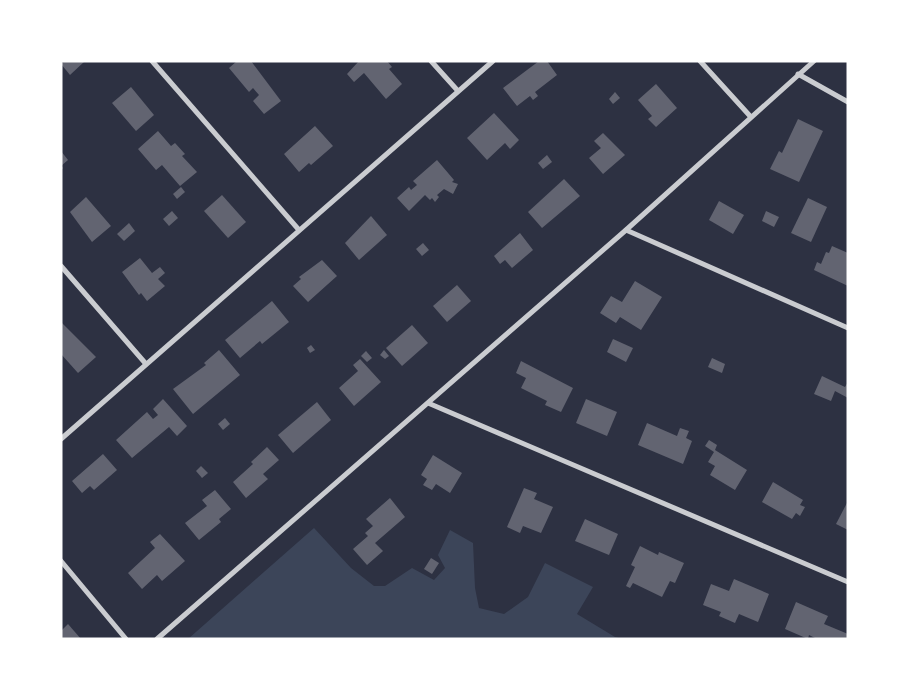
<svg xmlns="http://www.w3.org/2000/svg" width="909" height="700" viewBox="0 0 909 700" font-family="Montserrat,sans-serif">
<rect width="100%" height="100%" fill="#2d3142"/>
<path fill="#3c4559" d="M314 528 351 568 374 586H385L412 568 434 580 445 568 438 555 450 530 473 543 475 588 479 608 504 614 528 597 545 563 593 587 577 614 615 637 622 639H188Z"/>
<g fill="#626471">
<path d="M65 61H85L70 75 61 64Z"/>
<path d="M237 61H251L281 101 264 114 253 101 259 95 253 88 249 92 229 68Z"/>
<path d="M359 61H387L392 67 389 69 402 84 386 99 364 73 354 82 347 74Z"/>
<path d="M539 61H547L557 75 535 92 538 96 533 100 530 96 517 106 503 88Z"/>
<path d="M656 84 677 108 656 127 648 119 652 116 638 100Z"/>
<path d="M131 87 154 115 136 131 112 103Z"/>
<path d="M615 92 620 98 613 104 609 99Z"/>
<path d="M494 113 519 140 510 149 505 143 487 160 467 138Z"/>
<path d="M798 119 823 131 799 182 770 169 779 151 782 153Z"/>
<path d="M315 126 333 146 311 165 309 163 299 172 284 154Z"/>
<path d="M158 131 171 146 175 143 185 154 182 156 197 172 180 186 162 165 156 170 138 149Z"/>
<path d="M603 133 625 155 603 174 589 158 601 148 594 141Z"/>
<path d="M61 151 68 160 61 166 63 168 61 170Z"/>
<path d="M547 155 552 162 543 169 538 163Z"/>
<path d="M437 160 454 180 452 182 458 184 453 194 444 189 437 195 439 197 435 202 432 198 430 200 425 195 409 211 397 198 409 187 411 190 417 185 413 181Z"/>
<path d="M564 179 580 196 542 228 528 212Z"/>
<path d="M181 187 185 192 177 199 173 194Z"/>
<path d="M222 195 246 222 228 238 204 211Z"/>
<path d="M86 197 111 226 92 242 70 212Z"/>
<path d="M808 198 827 207 811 242 791 233Z"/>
<path d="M719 201 744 215 733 234 709 220Z"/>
<path d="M172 211 178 218 169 226 163 219Z"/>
<path d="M766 211 779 217 774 227 762 221Z"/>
<path d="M371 216 387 235 359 260 345 243Z"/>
<path d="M129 223 135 231 124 241 117 234Z"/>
<path d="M520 233 533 250 512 268 505 260 500 264 494 256Z"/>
<path d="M423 243 429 250 422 256 416 249Z"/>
<path d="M832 246 848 253V286L814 270 817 262 821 264 826 252 829 253Z"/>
<path d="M140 258 152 273 160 267 165 273 158 279 165 286 147 301 141 293 139 295 122 272Z"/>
<path d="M322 260 337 276 308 302 293 286 301 279 299 277Z"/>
<path d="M635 281 662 297 641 330 620 317 616 323 600 313 611 296 622 302Z"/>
<path d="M457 285 471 301 447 322 433 306Z"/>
<path d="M272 301 289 322 262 344 260 341 240 358 225 340Z"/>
<path d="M61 322 96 357 78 373 61 354Z"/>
<path d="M412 325 428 343 402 366 386 348Z"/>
<path d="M613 339 633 348 626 362 607 352Z"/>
<path d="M311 345 315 350 310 353 307 348Z"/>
<path d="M219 350 240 375 193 414 173 389 206 365 204 363Z"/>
<path d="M384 350 389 356 385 359 380 355Z"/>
<path d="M366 351 372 358 367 362 361 356Z"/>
<path d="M712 358 725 364 722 373 708 367Z"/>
<path d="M360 359 381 382 354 406 339 388 358 371 353 365Z"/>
<path d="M521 361 573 388 561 412 545 405 547 401 521 388 526 378 516 373Z"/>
<path d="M822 376 845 387 848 382V398L835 391 831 401 814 394Z"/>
<path d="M163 399 187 426 177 436 169 427 132 458 116 440 147 412 153 419 158 415 153 409Z"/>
<path d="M586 399 617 412 607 436 576 423Z"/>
<path d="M317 402 331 420 293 453 278 435Z"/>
<path d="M225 418 230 424 223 430 218 424Z"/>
<path d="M647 423 677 436 680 428 689 431 686 438 692 441 683 464 638 445Z"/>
<path d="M709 440 717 445 715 450 747 470 735 490 710 475 715 466 708 462 714 452 705 446Z"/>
<path d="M267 447 279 460 263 474 268 479 246 498 233 482 253 464 251 462Z"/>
<path d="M103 454 117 470 94 490 90 486 82 493 72 481Z"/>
<path d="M433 455 462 473 450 493 436 484 432 490 423 485 427 479 421 475Z"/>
<path d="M201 466 208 473 202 478 196 471Z"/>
<path d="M773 482 803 500 800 505 805 507 800 516 796 513 792 519 762 502Z"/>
<path d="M524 488 537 493 534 499 553 507 541 533 523 526 520 533 507 527Z"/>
<path d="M215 490 231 509 219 519 221 522 199 540 185 523 207 506 202 500Z"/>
<path d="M390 498 405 517 375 543 383 551 367 565 353 549 368 536 365 533 373 526 366 519Z"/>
<path d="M848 501V530L836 524Z"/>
<path d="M585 519 618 534 609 555 575 541Z"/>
<path d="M160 534 185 561 162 581 157 575 142 589 128 573 155 548 150 542Z"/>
<path d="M640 546 658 555 659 552 684 563 675 583 670 581 662 597 633 583 630 588 626 586 635 567 631 565Z"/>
<path d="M431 558 439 563 432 574 424 569Z"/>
<path d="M734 579 769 594 758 622 739 614 735 623 719 616 721 612 703 605 711 584 729 591Z"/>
<path d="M796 602 828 616 824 624 848 634V639H817L809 635 808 639 785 629Z"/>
<path d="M68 624 81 639H61V631Z"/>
</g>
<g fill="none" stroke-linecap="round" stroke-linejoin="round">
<g stroke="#caccd0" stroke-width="5">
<path d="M152 61 299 230"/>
<path d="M431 61 458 91"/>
<path d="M700 61 750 116"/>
<path d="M798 74 848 102"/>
<path d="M626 230 848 328"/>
<path d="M61 266 146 364"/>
<path d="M428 403 848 582"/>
<path d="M61 439 493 61"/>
<path d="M61 561 126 639"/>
<path d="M157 639 626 230 814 61"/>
</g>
</g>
<rect width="909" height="700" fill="none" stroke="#ffffff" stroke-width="125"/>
</svg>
